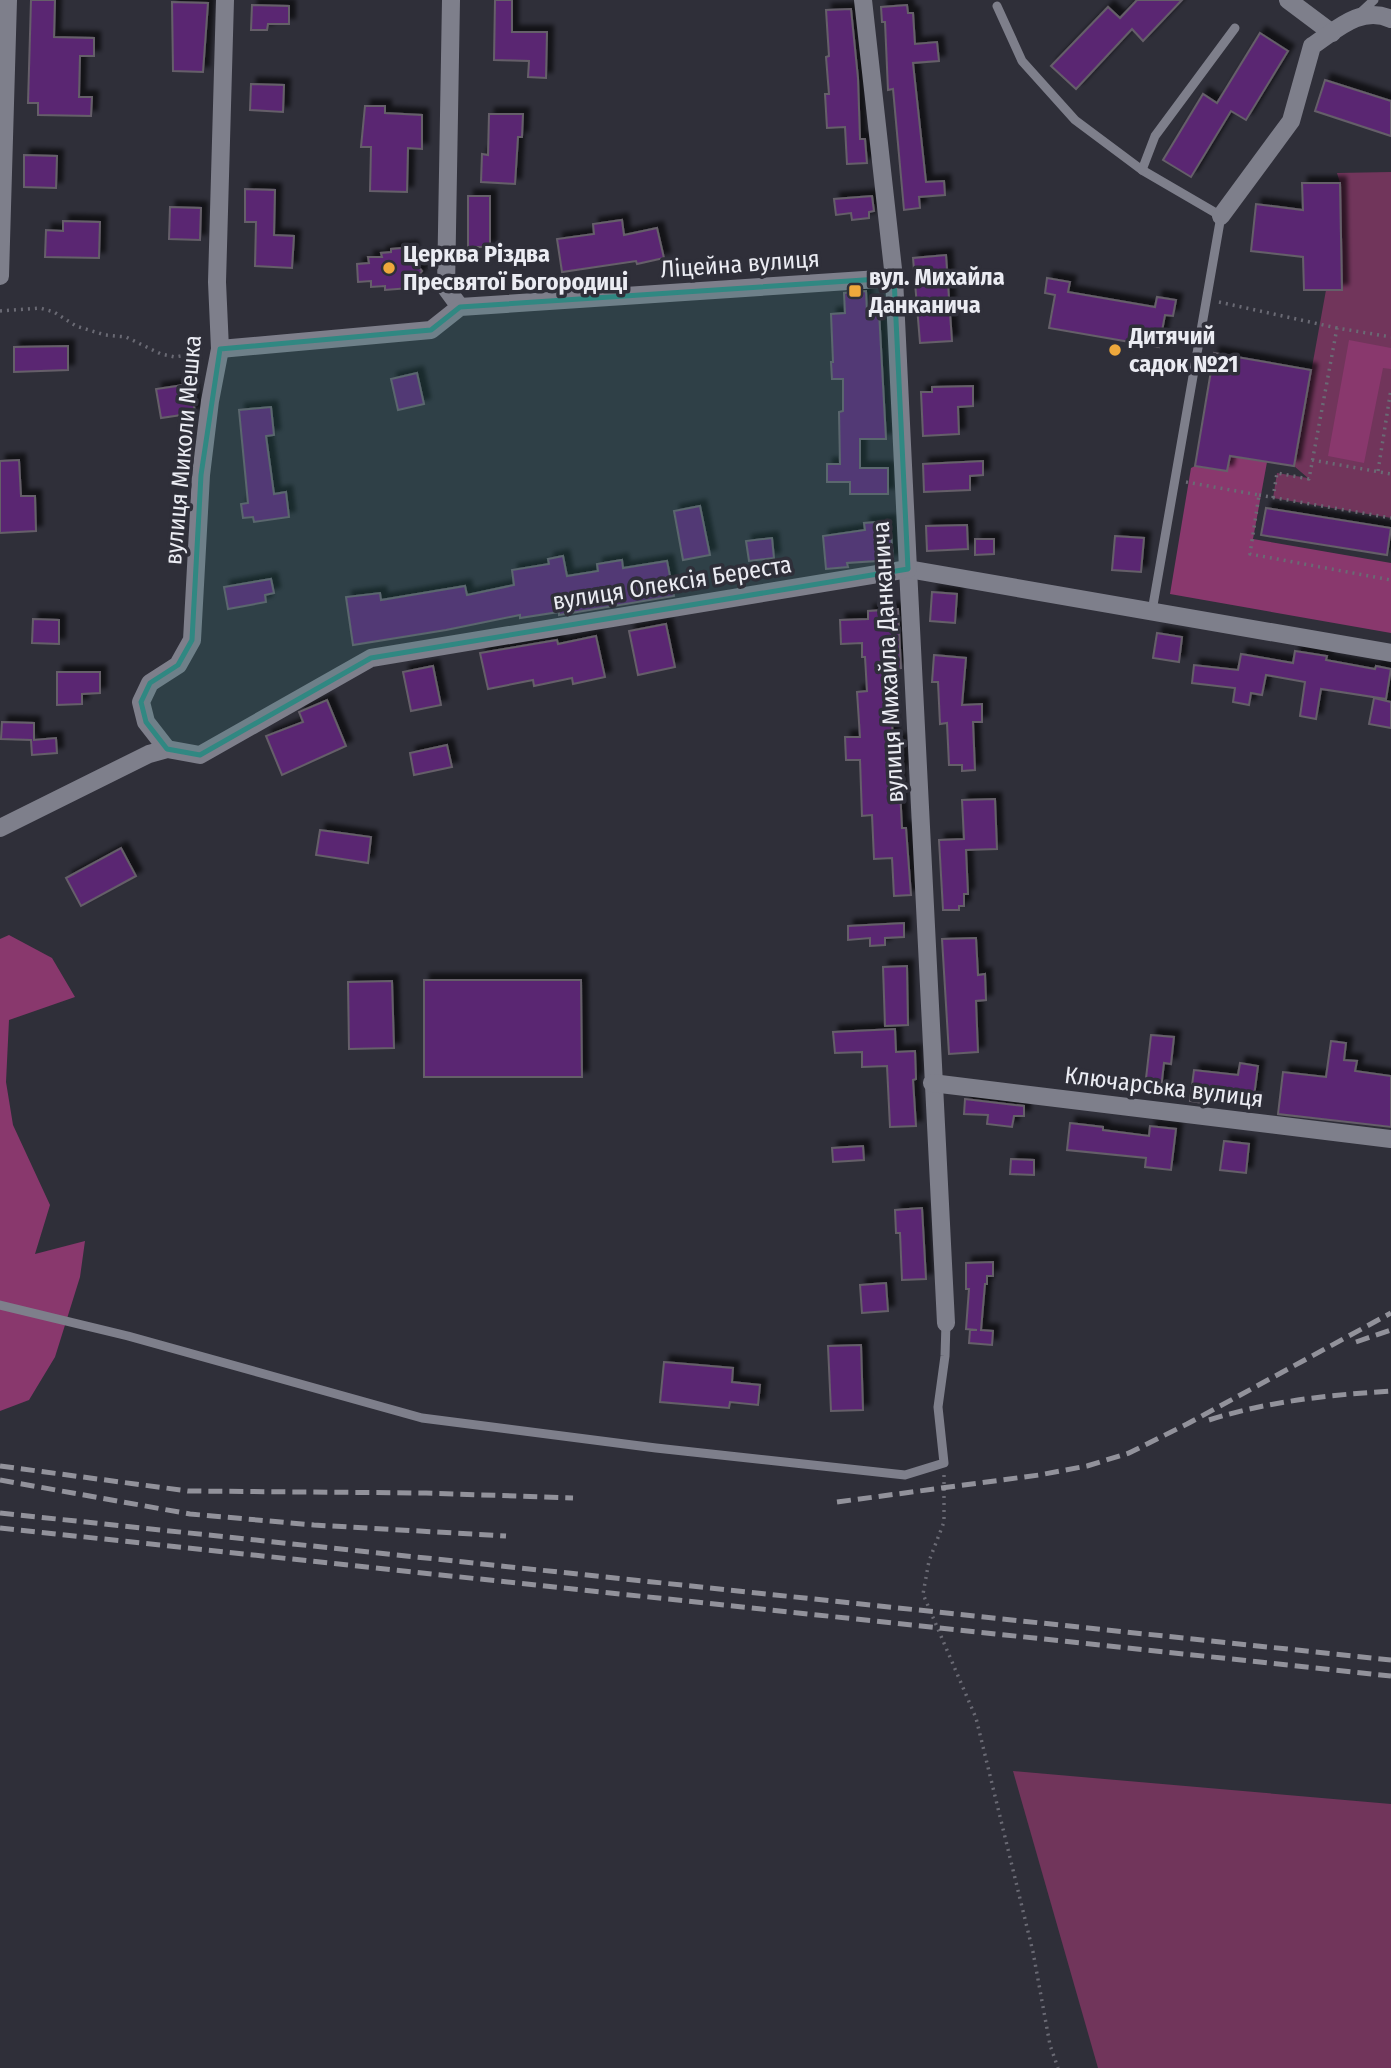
<svg xmlns="http://www.w3.org/2000/svg" width="1391" height="2068" viewBox="0 0 1391 2068" font-family="'Fira Sans Condensed',sans-serif">
<defs>
<filter id="shadow"><feDropShadow dx="6" dy="-6" stdDeviation="2" flood-color="#0009"/></filter>
</defs>
<rect width="100%" height="100%" fill="#2f2f39"/>
<g fill="#71355b">
<path d="M1391 172V518L1273 498 1277 473 1308 478 1294 466 1326 290 1342 289 1340 183 1337 173Z"/>
<path d="M1013 1771 1391 1804V2068H1098Z"/>
</g>
<g fill="#89386d">
<path d="M1349 340 1391 348V369L1383 368 1364 463 1328 456Z"/>
<path d="M1230 456 1267 462 1253 539 1391 563V633L1170 594 1191 468 1195 466 1227 471Z"/>
<path d="M9 935 52 958 75 997 9 1020 6 1082 13 1125 50 1205 35 1254 85 1241 80 1277 55 1357 29 1400 0 1411V939Z"/>
</g>
<g fill="#5a2872" stroke="#655f69" stroke-width="2" filter="url(#shadow)">
<path d="M31 0H55L54 37 94 38V56H80L79 97H92L91 116 38 115V103H28Z"/>
<path d="M495 0H512V32H547L546 78 528 77 529 61 494 60Z"/>
<path d="M1137 0H1182L1143 41 1132 29 1076 89 1051 66 1108 7 1120 18Z"/>
<path d="M172 2 208 3 203 72 173 71Z"/>
<path d="M252 5 289 6V24H268L267 30H251Z"/>
<path d="M907 5 908 13H913L915 44 937 42 939 61 913 63 926 182 944 181 945 195 919 197 920 208 904 210 893 89 888 90 885 22H882L881 7Z"/>
<path d="M851 9 858 78 860 139H865L867 163 847 164 845 127 827 128 825 94H829L826 57 829 56 826 10Z"/>
<path d="M1260 33 1288 51 1246 120 1231 111 1191 177 1163 160 1203 94 1217 103Z"/>
<path d="M1325 80 1391 101V136L1315 111Z"/>
<path d="M251 84 284 85 283 112 250 110Z"/>
<path d="M365 106H385V113L422 115V149L408 148 407 192 370 191 371 147H361Z"/>
<path d="M489 114H523L522 137H518L515 184 481 182 482 154 488 155Z"/>
<path d="M24 155 57 156 56 188 24 187Z"/>
<path d="M1302 183H1340L1342 290H1304L1303 257 1251 251 1256 204 1303 210Z"/>
<path d="M245 189 275 190 274 235 294 236 292 268 255 266 256 222H245Z"/>
<rect x="468" y="196" width="22" height="51"/>
<path d="M872 196 874 211 869 212V218L852 220 851 213 836 215 834 199Z"/>
<path d="M170 207 201 208 200 240 169 239Z"/>
<path d="M622 220 624 235 657 228 664 258 637 264 636 261 562 272 557 239 594 234 593 224Z"/>
<path d="M63 221 100 222 99 258 45 257 46 230 63 231Z"/>
<path d="M412 247V258L422 271 410 288 385 290V286L371 287V281L358 282 357 264 369 263 368 257H382L381 253 391 252V249Z"/>
<path d="M946 255 952 341 920 343 913 258Z"/>
<path d="M1047 278 1070 282 1068 292 1155 307 1157 297 1176 300 1173 316 1165 315 1159 347 1049 328 1055 295 1045 293Z"/>
<path d="M866 291 867 312 879 311 886 439H860V468H888V494H850V482H827V464H840L839 412 843 411V379H832L831 362H833L831 314 845 313 844 293Z"/>
<path d="M68 346V370L14 372V347Z"/>
<path d="M1214 353 1311 370 1294 466 1230 456 1227 471 1195 466Z"/>
<path d="M417 373 424 404 398 410 391 379Z"/>
<path d="M191 384 195 413 161 418 156 389Z"/>
<path d="M973 386V406L958 407 959 434 923 436 921 392H932V387Z"/>
<path d="M271 407 274 435 266 436 274 494 286 492 289 517 254 522 253 517 243 518 241 504 248 503 239 410Z"/>
<path d="M19 460 21 496H35L36 531 0 533V461Z"/>
<path d="M983 461V475L970 476V490L924 492 923 464Z"/>
<path d="M700 506 710 555 683 560 674 511Z"/>
<path d="M1266 508 1391 528 1387 555 1261 535Z"/>
<path d="M890 521 893 560 847 563 848 567 826 569 823 536 865 530 864 523Z"/>
<path d="M967 525 968 549 927 551 926 526Z"/>
<path d="M1115 536 1144 538 1141 572 1112 570Z"/>
<path d="M772 538 774 558 749 561 746 541Z"/>
<path d="M975 539H994V554L975 555Z"/>
<path d="M563 556 567 576 598 571 597 564 622 560 623 568 667 561 674 596 559 615V612L520 618V615L446 630 353 645 346 597 380 593 381 600 465 586 467 595 514 585 512 570 549 564 548 559Z"/>
<path d="M271 579 274 593 265 595 266 602 228 609 224 587Z"/>
<path d="M932 592 957 594 955 623 930 621Z"/>
<path d="M898 609 901 668 889 669 893 740H901L903 770H899L902 828H906L911 895 894 896 892 858 874 859 872 815 862 816 860 760H846L845 737H860L857 692 867 691 865 657H862V643L841 644 840 620 868 619V611Z"/>
<path d="M33 619 59 620V644L32 643Z"/>
<path d="M666 624 675 667 638 675 629 631Z"/>
<path d="M1157 633 1182 637 1179 662 1153 658Z"/>
<path d="M596 636 605 677 573 684 572 678 534 686 533 680 488 689 480 653 557 640 558 644Z"/>
<path d="M1295 651 1327 656 1326 660 1375 669 1376 666 1391 669 1386 699 1321 689 1316 719 1300 716 1305 682 1266 675 1262 695 1251 693 1249 705 1233 702 1235 688 1192 683 1194 665 1238 670 1241 654 1293 663Z"/>
<path d="M934 655 966 658 962 705 982 704V722H973L975 770 962 771V765H949L947 723 940 724 938 682H932Z"/>
<path d="M433 666 441 705 411 711 403 672Z"/>
<path d="M57 672H100V693L82 694V704L57 705Z"/>
<path d="M1374 698 1391 702V728L1369 724Z"/>
<path d="M327 700 346 746 282 775 266 736 303 722 299 712Z"/>
<path d="M2 722 34 723V740L56 738 57 753 32 755 31 740 1 739Z"/>
<path d="M447 745 452 767 414 775 410 753Z"/>
<path d="M995 799 997 849 966 850 968 894H964V906H959V910H943L939 840 964 839 962 800Z"/>
<path d="M320 830 371 837 368 863 316 855Z"/>
<path d="M121 848 136 876 81 906 66 878Z"/>
<path d="M904 923V937L885 938V945L870 946V938L848 940V926Z"/>
<path d="M976 938 978 975 985 974 986 1000 976 1001 978 1052 949 1054 942 939Z"/>
<path d="M907 966 908 1025 885 1026 883 967Z"/>
<path d="M424 980H581L582 1077H424Z"/>
<path d="M392 981 394 1048 349 1049 348 982Z"/>
<path d="M895 1029 896 1052 915 1051 916 1079 913 1080 916 1126 890 1127 887 1066 862 1067V1052L835 1053 833 1032Z"/>
<path d="M1151 1035 1174 1037 1171 1064 1164 1063 1161 1089 1145 1087Z"/>
<path d="M1331 1041 1346 1043 1344 1060 1357 1061 1355 1071 1391 1076V1127L1278 1114 1283 1072 1326 1077Z"/>
<path d="M1240 1063 1258 1066 1253 1104 1235 1102 1236 1092 1205 1089 1203 1103 1190 1101 1194 1070 1238 1075Z"/>
<path d="M965 1099 1024 1106V1116H1014L1012 1127 987 1124 988 1115 964 1114Z"/>
<path d="M1070 1123 1103 1127V1130L1149 1136 1150 1126 1176 1129 1171 1170 1145 1167 1146 1158 1067 1150Z"/>
<path d="M1224 1141 1249 1144 1246 1173 1220 1170Z"/>
<path d="M863 1146 864 1160 833 1162 832 1148Z"/>
<path d="M1011 1159 1034 1160V1175L1010 1174Z"/>
<path d="M922 1208 926 1279 902 1280 900 1233H896L895 1210Z"/>
<path d="M993 1262V1276H987V1284H985L981 1330 993 1331 992 1345 969 1343 970 1330H977L966 1329 969 1289H966V1263Z"/>
<path d="M886 1283 888 1311 862 1313 860 1285Z"/>
<path d="M861 1345 863 1410 831 1411 828 1346Z"/>
<path d="M664 1362 733 1368 732 1382 760 1385 758 1405 730 1402 729 1408 660 1402Z"/>
</g>
<g fill="none" stroke-linecap="round" stroke-linejoin="round">
<g stroke="#6a6a74" stroke-width="3.5" stroke-dasharray="2 5" stroke-linecap="butt">
<path d="M1219 302 1337 328"/>
<path d="M0 311 40 308 54 312 76 326 105 335 126 337 161 354 175 357 204 352"/>
<path d="M1312 460 1391 474"/>
<path d="M1378 471 1391 389"/>
<path d="M1186 482 1259 495 1250 554 1391 580"/>
<path d="M1259 495 1391 518"/>
<path d="M1273 498 1277 473 1309 479 1337 328 1391 337"/>
<path d="M944 1475V1522L929 1561 923 1594 976 1718 1033 1952 1050 2045 1058 2068"/>
</g>
<g stroke="#7e7f8b" stroke-width="9">
<path d="M997 6 1022 61 1075 120 1142 170 1221 216 1152 611"/>
<path d="M1360 13 1374 0"/>
<path d="M1142 170 1155 136 1235 28"/>
<path d="M0 1305 128 1336 422 1418 656 1448 905 1475 944 1463 938 1407 945 1356 946 1323"/>
</g>
<g stroke="#7e7f8b" stroke-width="18">
<path d="M451 0 446 288 460 307"/>
<path d="M1288 0 1332 33"/>
<path d="M1221 216 1291 121 1312 46C1336 30 1361 5 1391 19"/>
<path d="M0 276 8 0"/>
<path d="M220 349 431 330 460 307 894 278"/>
<path d="M908 569 946 1323"/>
<path d="M167 749 146 722 141 702 150 683 178 665 192 640 201 475 210 401 220 349 217 282 225 0"/>
<path d="M0 828 149 754 167 749 200 755 371 658 908 569 1391 653"/>
<path d="M932 1083 1391 1139"/>
</g>
<path stroke="#7e7f8b" stroke-width="18" d="M863 0 894 278 908 569"/>
<g stroke="#92929b" stroke-width="5" stroke-dasharray="14 7" stroke-linecap="butt">
<path d="M1356 1342 1391 1330"/>
<path d="M1209 1420C1269 1401 1328 1395 1391 1391"/>
<path d="M0 1466 188 1491 426 1493 573 1498"/>
<path d="M0 1480 190 1514 314 1525 506 1536"/>
<path d="M837 1502 1039 1475 1087 1466 1129 1453 1187 1424 1391 1313"/>
<path d="M0 1513 1391 1660"/>
<path d="M0 1528 1391 1676"/>
</g>
</g>
<path fill="#308882" fill-opacity="0.2" stroke="#308882" stroke-width="5" stroke-linejoin="round" d="M894 278 908 569 371 658 200 755 167 749 146 722 141 702 150 683 178 665 192 640 201 475 220 349 431 330 460 307Z"/>
<g fill="#eea83c" stroke="#2f2f39" stroke-width="2.5">
<circle cx="389" cy="268" r="7"/>
<rect x="848" y="284" width="14" height="14" rx="3.5"/>
<circle cx="1115" cy="350" r="7"/>
</g>
<g text-anchor="middle" stroke-width="7" stroke-linejoin="round" paint-order="stroke">
<g font-size="24" font-weight="bold" fill="#ebecf3" stroke="#2f2f39" text-anchor="start">
<text x="403" y="262">Церква Різдва<tspan x="403" dy="28">Пресвятої Богородиці</tspan></text>
<text x="869" y="285">вул. Михайла<tspan x="869" dy="28">Данканича</tspan></text>
<text x="1129" y="344">Дитячий<tspan x="1129" dy="28">садок №21</tspan></text>
</g>
<g font-size="24" fill="#ebecf3" stroke="#2f2f39">
<text transform="translate(740 264) rotate(-4)" y="8">Ліцейна вулиця</text>
<text transform="translate(183 450) rotate(-85)" y="8">вулиця Миколи Мешка</text>
<text transform="translate(672 583) rotate(-9)" y="8">вулиця Олексія Береста</text>
<text transform="translate(888 662) rotate(-93)" y="8">вулиця Михайла Данканича</text>
<text transform="translate(1164 1087) rotate(7)" y="8">Ключарська вулиця</text>
</g>
</g>
</svg>
